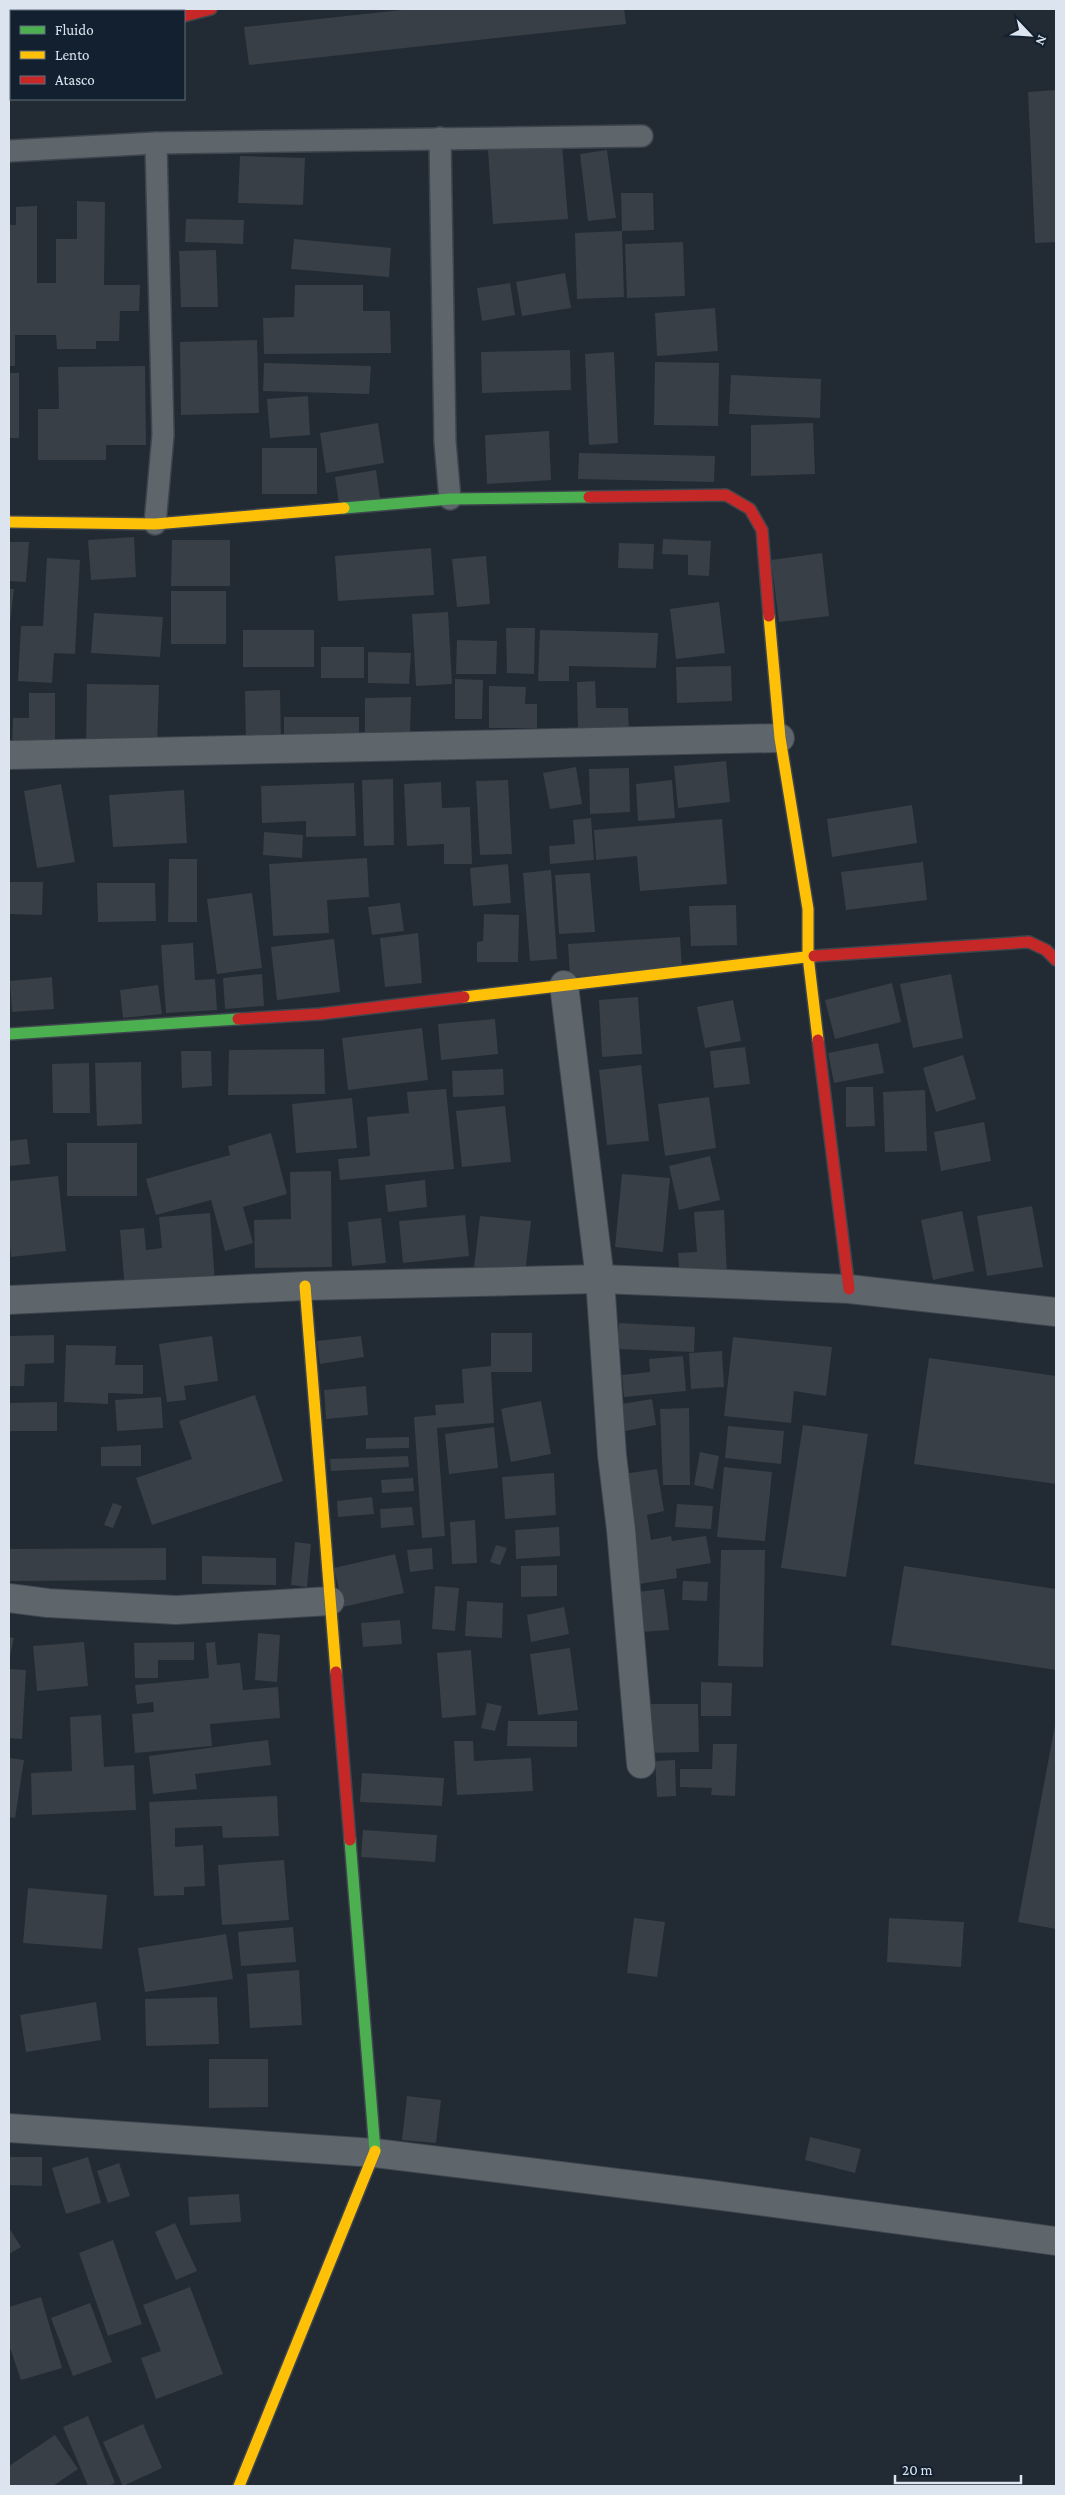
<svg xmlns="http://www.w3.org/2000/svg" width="1065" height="2495" viewBox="0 0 1065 2495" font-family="'Crimson Pro',serif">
<rect width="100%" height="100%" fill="#222a33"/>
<g fill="#383f46">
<path d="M9 9H14L15 11H11V32L9 33Z"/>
<path d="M411 9H624L626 24 249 65 244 27Z"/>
<path d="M1056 90V242L1035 243 1028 92Z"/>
<path d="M562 144 568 219 493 224 488 150Z"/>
<path d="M607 150 616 218 588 221 580 154Z"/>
<path d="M240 156 305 158 303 205 238 203Z"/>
<path d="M621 193H653L654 230 622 231 624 297 577 299 575 233 622 231Z"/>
<path d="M77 201 105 202 104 285H140L139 311H120L119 341H96V349H57L56 335H15V366H9V225H16V207L37 206V283H56V239H77Z"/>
<path d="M186 219 244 220 243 244 185 242Z"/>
<path d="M294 239 391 248 389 277 291 269Z"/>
<path d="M683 242 685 296 627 298 625 244Z"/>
<path d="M216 250 218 307H181L179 251Z"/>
<path d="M565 273 571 308 522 316 516 282Z"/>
<path d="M510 283 515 315 482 321 477 288Z"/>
<path d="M295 285H363V311H390L391 353 264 354 263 318 294 317Z"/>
<path d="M715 308 718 351 657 356 655 313Z"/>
<path d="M257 340 259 413 181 415 180 342Z"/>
<path d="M570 350 571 390 482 393 481 352Z"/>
<path d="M614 352 618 443 589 445 585 354Z"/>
<path d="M655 362 719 363 718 426 654 425Z"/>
<path d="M264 363 371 366 369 394 263 391Z"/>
<path d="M145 366 146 445H106V460H38V409H59L58 367Z"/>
<rect x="9" y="373" width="10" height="65"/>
<path d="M731 375 821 379 820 418 729 414Z"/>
<path d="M308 396 310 435 270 438 267 399Z"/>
<path d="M378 423 384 463 326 473 320 433Z"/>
<path d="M813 423 815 474 751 476V425Z"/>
<path d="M549 431 551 480 487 484 485 435Z"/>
<rect x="262" y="448" width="55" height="46"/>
<path d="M579 453 715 456 714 482 578 479Z"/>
<path d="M376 470 380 498 339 504 335 477Z"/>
<path d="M134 537 136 577 91 580 88 540Z"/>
<path d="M663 539 711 541 709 576 688 575V555L662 554Z"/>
<path d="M172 540H230V586H171Z"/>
<path d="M9 542H29L26 582 9 581Z"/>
<path d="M619 543 654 544 653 569 618 568Z"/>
<path d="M431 548 434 595 338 601 335 556Z"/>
<path d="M822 553 829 616 779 622 771 560Z"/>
<path d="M486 556 490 604 457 607 452 559Z"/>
<path d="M47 558 80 560 75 654 54 653 52 683 18 681 21 626H43Z"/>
<path d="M9 589H14L10 623H9Z"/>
<rect x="171" y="591" width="55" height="53"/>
<path d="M719 602 725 653 676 659 670 609Z"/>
<path d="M448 612 452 684 416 686 412 614Z"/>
<path d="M94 613 163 617 160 657 91 653Z"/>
<path d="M506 628H535L534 674 507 673Z"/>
<rect x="243" y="630" width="71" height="37"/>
<path d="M540 630 658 633 656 668 569 666V681H538Z"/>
<path d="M457 640 497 641 496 674H456Z"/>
<rect x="321" y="647" width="43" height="31"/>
<path d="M368 652 411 653 409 684 368 683Z"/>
<path d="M731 666 732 701 677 703 676 667Z"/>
<path d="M455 679 483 680 482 719H455Z"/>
<path d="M595 681 596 708H628L629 733 578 734 577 682Z"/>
<path d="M87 684 159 685 157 748 86 746Z"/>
<path d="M489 686 526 687 525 704H537V728H489Z"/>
<path d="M280 690 281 742 246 743 245 691Z"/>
<path d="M29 693H55V748L12 749 13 718H29Z"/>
<path d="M411 697 410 735H365V698Z"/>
<path d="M284 717H359V745L284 744Z"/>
<path d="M726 761 730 802 678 808 674 766Z"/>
<path d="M576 767 582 804 550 809 543 773Z"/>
<path d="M629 768 630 812 590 814 589 769Z"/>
<path d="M393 779 394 845 364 846 362 780Z"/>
<path d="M508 780 512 854 480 855 476 781Z"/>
<path d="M672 780 675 818 638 821 636 784Z"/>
<path d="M441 782 442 808 470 807 472 864H444V844L407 846 404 784Z"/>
<path d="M354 783 356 836 306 837V821L262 823 261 786Z"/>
<path d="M61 784 75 862 37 868 24 791Z"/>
<path d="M184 790 187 843 113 847 109 795Z"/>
<path d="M912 805 917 843 832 857 827 819Z"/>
<path d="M591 818 594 860 550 864 549 846 575 844 573 820Z"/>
<path d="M722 819 727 884 640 891 637 856 596 860 594 830Z"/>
<path d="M264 832 303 835 302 858 263 855Z"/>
<path d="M367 858 369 897 327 900 329 933 273 936 269 864Z"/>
<path d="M169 859H197V922H168Z"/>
<path d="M923 862 927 900 846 910 841 872Z"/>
<path d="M508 864 511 903 473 906 470 868Z"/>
<path d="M551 870 557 959 530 961 523 873Z"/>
<path d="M590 873 595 932 559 934 555 875Z"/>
<path d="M9 882H43L42 915 9 914Z"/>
<path d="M97 883H155L156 921 98 922Z"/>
<path d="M252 893 262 968 217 974 207 899Z"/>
<path d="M400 903 404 931 372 935 368 907Z"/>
<path d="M736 905 737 945 691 946 689 906Z"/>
<path d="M484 914 519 915 518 962H477V942L483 941Z"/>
<path d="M418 933 422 983 385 987 380 938Z"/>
<path d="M680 937 682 969 570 977 568 944Z"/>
<path d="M334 939 340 992 277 1000 271 947Z"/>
<path d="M193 943 195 980 215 979 217 1010 166 1013 161 945Z"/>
<path d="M262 974 264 1006 225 1009 223 978Z"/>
<path d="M951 974 963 1038 913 1048 900 984Z"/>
<path d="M52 977 54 1009 12 1012 10 981Z"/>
<path d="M892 983 901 1022 835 1039 825 1000Z"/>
<path d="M158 985 162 1014 123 1018 120 990Z"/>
<path d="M638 997 642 1054 602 1057 599 1000Z"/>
<path d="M733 1000 741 1041 705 1048 697 1007Z"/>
<path d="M495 1019 498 1054 441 1060 438 1024Z"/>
<path d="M422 1028 428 1080 348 1090 342 1038Z"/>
<path d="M878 1043 884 1073 834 1083 828 1053Z"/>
<path d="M745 1047 750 1084 714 1088 710 1051Z"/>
<path d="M324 1049 325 1094 228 1095 229 1050Z"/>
<path d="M181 1051H211L212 1086 182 1088Z"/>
<path d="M963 1055 976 1099 936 1112 923 1068Z"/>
<path d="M141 1062 142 1124 97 1126 95 1063Z"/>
<path d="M89 1063 90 1113H53L52 1064Z"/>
<path d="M641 1065 649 1141 607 1145 599 1070Z"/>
<path d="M503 1069 504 1095 453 1097 452 1071Z"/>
<path d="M846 1087H873L875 1126 846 1127Z"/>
<path d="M446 1089 454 1169 340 1180 338 1159 370 1156 367 1117 409 1113 407 1092Z"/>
<path d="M925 1090 927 1151 885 1152 883 1092Z"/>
<path d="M709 1097 716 1148 665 1156 658 1104Z"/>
<path d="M352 1098 357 1148 296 1153 292 1104Z"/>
<path d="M505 1106 511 1162 462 1167 456 1111Z"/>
<path d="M984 1122 991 1161 941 1171 934 1132Z"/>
<path d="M271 1133 287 1194 243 1207 253 1243 225 1251 211 1200 156 1215 146 1179 230 1155 228 1146Z"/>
<path d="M27 1139 30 1164 9 1166V1141Z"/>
<rect x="67" y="1143" width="70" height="53"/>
<path d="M710 1156 720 1200 679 1210 669 1166Z"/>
<path d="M331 1171 332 1267 255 1268 254 1220 291 1219 290 1172Z"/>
<path d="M622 1174 670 1178 663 1252 615 1247Z"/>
<path d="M58 1176 66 1251 11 1257 9 1232V1181Z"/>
<path d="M425 1180 427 1207 388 1212 385 1185Z"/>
<path d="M1032 1206 1043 1267 987 1276 977 1216Z"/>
<path d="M724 1210 727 1277 680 1280 678 1253 697 1252 694 1212Z"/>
<path d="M962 1211 974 1271 933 1280 921 1220Z"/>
<path d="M210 1213 215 1283 125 1291 120 1230 144 1228 146 1250 162 1248 159 1217Z"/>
<path d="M465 1215 469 1256 403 1263 399 1221Z"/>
<path d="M480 1216 531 1221 525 1274 474 1268Z"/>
<path d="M381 1218 386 1263 352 1266 348 1222Z"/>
<path d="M619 1323 695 1327 694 1352 617 1349Z"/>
<path d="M491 1333H532V1372H491L494 1423 437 1428 445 1536 422 1538 414 1417 436 1415 435 1405 464 1403 462 1369 491 1366Z"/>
<path d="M54 1335V1363L25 1364 24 1386H9V1336Z"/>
<path d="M212 1336 218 1381 184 1386 186 1400 167 1402 159 1344Z"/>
<path d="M361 1336 364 1357 320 1364 317 1341Z"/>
<path d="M733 1337 832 1347 826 1396 794 1391 791 1423 724 1416Z"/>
<path d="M66 1345 116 1346 115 1365H143V1394L108 1393V1404L64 1402Z"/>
<path d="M722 1351 724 1387 691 1389 689 1353Z"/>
<path d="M683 1356 686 1391 624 1397 622 1375 650 1372 649 1359Z"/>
<path d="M929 1358 1056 1376V1484L914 1464Z"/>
<path d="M366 1386 368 1415 326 1419 324 1390Z"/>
<path d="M255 1395 283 1481 152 1525 136 1478 192 1459 179 1421Z"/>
<path d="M161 1397 163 1428 117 1431 115 1400Z"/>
<path d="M652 1399 656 1425 620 1432 615 1405Z"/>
<path d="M541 1401 551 1454 511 1462 501 1409Z"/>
<path d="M57 1402V1431H9V1403Z"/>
<path d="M689 1408 690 1485H663L660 1409Z"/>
<path d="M803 1425 868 1434 846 1577 781 1568Z"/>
<path d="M728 1426 784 1431 781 1464 725 1458Z"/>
<path d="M494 1427 498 1468 449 1474 445 1434Z"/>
<path d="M409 1437V1448L366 1449V1438Z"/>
<path d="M141 1445V1466H101V1447Z"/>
<path d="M700 1452 719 1456 713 1489 694 1485Z"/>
<path d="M408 1456 409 1467 331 1471 330 1459Z"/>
<path d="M724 1467 772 1472 765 1541 717 1537Z"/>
<path d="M657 1469 664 1511 647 1515 651 1540 671 1536 672 1541 706 1536 711 1563 676 1569 677 1578 633 1585 616 1475Z"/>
<path d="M554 1473 556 1515 505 1519 502 1477Z"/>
<path d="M413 1478 414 1491 382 1493 381 1480Z"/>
<path d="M372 1497 374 1514 338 1517 337 1501Z"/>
<path d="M113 1503 122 1506 113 1528 104 1525Z"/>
<path d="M677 1504 713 1506 711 1529 675 1527Z"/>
<path d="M412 1507 414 1525 381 1528 380 1509Z"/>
<path d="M475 1520 477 1563 452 1564 450 1522Z"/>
<path d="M559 1527 560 1556 516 1559 515 1530Z"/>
<path d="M295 1542 311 1544 307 1587 291 1585Z"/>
<path d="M496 1545 507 1548 500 1565 490 1562Z"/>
<path d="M166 1548V1580L9 1581V1549Z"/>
<path d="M432 1548 433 1569 410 1572 407 1550Z"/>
<path d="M721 1550H765L763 1667 718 1666Z"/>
<path d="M395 1554 404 1593 343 1607 334 1568Z"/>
<path d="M202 1556 276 1558V1585L202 1584Z"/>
<path d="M557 1565V1596L521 1597V1566Z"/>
<path d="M904 1566 1056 1589V1670L891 1645Z"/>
<path d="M683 1581 708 1582 707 1601 682 1600Z"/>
<path d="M435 1586 459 1588 455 1631 432 1629Z"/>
<path d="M664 1589 669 1630 641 1632 637 1592Z"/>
<path d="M467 1601 503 1603 502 1638 465 1636Z"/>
<path d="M564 1607 569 1634 531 1642 527 1615Z"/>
<path d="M400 1620 402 1644 363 1647 361 1623Z"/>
<path d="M258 1633 280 1635 277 1682 255 1680Z"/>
<path d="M9 1637 14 1638 10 1656H9Z"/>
<path d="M84 1642 88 1686 37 1691 33 1646Z"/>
<path d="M194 1642V1660H158V1678H135L134 1643Z"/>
<path d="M215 1642 217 1665 240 1663 243 1690 278 1687 280 1718 210 1724 212 1746 135 1753 132 1714 154 1712 153 1702 137 1704 135 1685 209 1678 206 1643Z"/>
<path d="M570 1648 578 1710 538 1715 530 1654Z"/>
<path d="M471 1650 476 1715 442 1718 437 1653Z"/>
<path d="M9 1669 26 1670 22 1739 9 1738Z"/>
<path d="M701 1682 732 1683 731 1716H701Z"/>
<path d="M487 1703 502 1706 495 1731 481 1728Z"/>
<path d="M644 1704H698L699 1752 644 1753Z"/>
<path d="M101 1715 104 1767 134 1765 136 1810 32 1815 31 1773 72 1771 70 1717Z"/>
<path d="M508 1721H577V1747L507 1746Z"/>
<path d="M1055 1725H1056V1929L1018 1922Z"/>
<path d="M268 1740 271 1765 195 1774 197 1789 153 1794 149 1756Z"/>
<path d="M454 1741H473L474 1761 531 1758 533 1791 457 1795Z"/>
<path d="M713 1744H737L735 1796 711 1795 712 1788 680 1787V1769H712Z"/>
<path d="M9 1758 24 1760 15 1818 9 1817Z"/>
<path d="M675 1760 676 1796 657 1797 655 1761Z"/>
<path d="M362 1773 444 1778 442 1806 360 1802Z"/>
<path d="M277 1796 279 1836 223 1838 222 1826 175 1828V1847L203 1845 205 1886 184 1887V1895L154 1896 149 1802Z"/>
<path d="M363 1830 437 1835 435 1862 361 1857Z"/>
<path d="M284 1860 289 1920 222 1925 218 1865Z"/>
<path d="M28 1888 107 1895 102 1949 23 1943Z"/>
<path d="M634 1918 665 1922 657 1977 627 1973Z"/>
<path d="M889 1918 964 1922 961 1967 887 1962Z"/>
<path d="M293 1927 296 1962 241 1966 238 1932Z"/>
<path d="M226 1934 233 1979 145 1992 138 1948Z"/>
<path d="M299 1970 302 2025 250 2028 247 1974Z"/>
<path d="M217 1997 219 2044 146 2046 145 1999Z"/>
<path d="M96 2002 101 2040 26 2052 20 2015Z"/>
<path d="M209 2059H268V2107L209 2108Z"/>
<path d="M407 2096 441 2100 436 2143 402 2140Z"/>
<path d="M810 2137 861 2149 855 2173 805 2160Z"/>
<path d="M9 2157H42V2186L9 2185Z"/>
<path d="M88 2157 101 2203 66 2214 52 2168Z"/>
<path d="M119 2163 130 2196 108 2203 97 2171Z"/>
<path d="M239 2194 241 2222 190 2225 188 2197Z"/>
<path d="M175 2223 197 2271 176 2280 155 2232Z"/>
<path d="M9 2228 21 2247 9 2254Z"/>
<path d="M113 2240 142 2324 108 2336 79 2253Z"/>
<path d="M190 2287 223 2374 156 2399 141 2358 161 2351 143 2305Z"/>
<path d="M41 2297 62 2368 21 2380 9 2345V2307Z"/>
<path d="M90 2303 112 2362 73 2376 51 2318Z"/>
<path d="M88 2416 115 2483 108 2486H88L63 2427Z"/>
<path d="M143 2424 162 2468 123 2486 103 2442Z"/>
<path d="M55 2435 78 2469 53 2486H9V2466Z"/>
</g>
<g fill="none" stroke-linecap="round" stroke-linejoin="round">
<g stroke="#3e454d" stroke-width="24">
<g id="lane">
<path d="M440 138 445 442 450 499"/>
<path d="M9 151 156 143 642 136"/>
<path d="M155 524 163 435 156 143"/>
</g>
</g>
<g stroke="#3e454d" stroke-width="30">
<g id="street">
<path d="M9 755 780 738"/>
<path d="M564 985 600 1279 612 1455 621 1530 641 1764"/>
<path d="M9 1300 305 1286 600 1279 849 1289 1056 1312"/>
<path d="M9 1598 48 1603 176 1610 330 1601"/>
<path d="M9 2128 375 2153 714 2195 1056 2241"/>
</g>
</g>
<g stroke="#3e454d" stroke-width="14">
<g id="fast">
<path d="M344 508 450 499 589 497"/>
<path d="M9 1034 238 1019"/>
<path d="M350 1840 375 2151"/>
</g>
</g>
<g stroke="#3e454d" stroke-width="14">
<g id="slow">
<path d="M9 67 11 66"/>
<path d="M9 522 155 524 344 508"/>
<path d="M769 616 780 738 808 909V956L818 1040"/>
<path d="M464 997 814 956"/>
<path d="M305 1286 336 1672"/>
<path d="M239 2486 375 2151"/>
</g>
</g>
<g stroke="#3e454d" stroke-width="14">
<g id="jam">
<path d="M184 16 211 9"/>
<path d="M589 497 726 495 750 509 762 530 769 616"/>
<path d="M814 956 1029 942 1046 950 1056 960"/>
<path d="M238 1019 320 1014 464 997"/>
<path d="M818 1040 849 1289"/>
<path d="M336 1672 350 1840"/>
</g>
</g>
<use href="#lane" stroke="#5e656b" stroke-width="21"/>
<use href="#street" stroke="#5e656b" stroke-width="28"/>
<use href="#fast" stroke="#4caf50" stroke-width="11"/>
<use href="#slow" stroke="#ffc107" stroke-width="11"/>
<use href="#jam" stroke="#c62828" stroke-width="11"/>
</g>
<rect width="1065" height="2495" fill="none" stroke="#dce5ef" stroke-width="20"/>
<rect x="10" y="10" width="175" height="90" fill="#12202f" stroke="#636f7c"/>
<rect x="20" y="26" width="25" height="8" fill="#4caf50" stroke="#636f7c"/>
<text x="55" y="35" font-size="15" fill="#dce5ef">Fluido</text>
<rect x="20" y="51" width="25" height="8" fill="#ffc107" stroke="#636f7c"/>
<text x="55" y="60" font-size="15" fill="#dce5ef">Lento</text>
<rect x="20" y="76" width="25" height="8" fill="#c62828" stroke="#636f7c"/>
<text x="55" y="85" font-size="15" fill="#dce5ef">Atasco</text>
<g transform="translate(1030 35) rotate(115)" stroke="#12202f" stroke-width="4" paint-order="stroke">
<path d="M0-4L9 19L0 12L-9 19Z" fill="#dce5ef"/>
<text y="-8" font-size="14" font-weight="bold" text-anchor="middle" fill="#dce5ef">N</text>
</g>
<path d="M895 2475v8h126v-8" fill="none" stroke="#dce5ef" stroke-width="2.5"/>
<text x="902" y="2475" font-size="15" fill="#dce5ef" stroke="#12202f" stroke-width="4" paint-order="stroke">20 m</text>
</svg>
